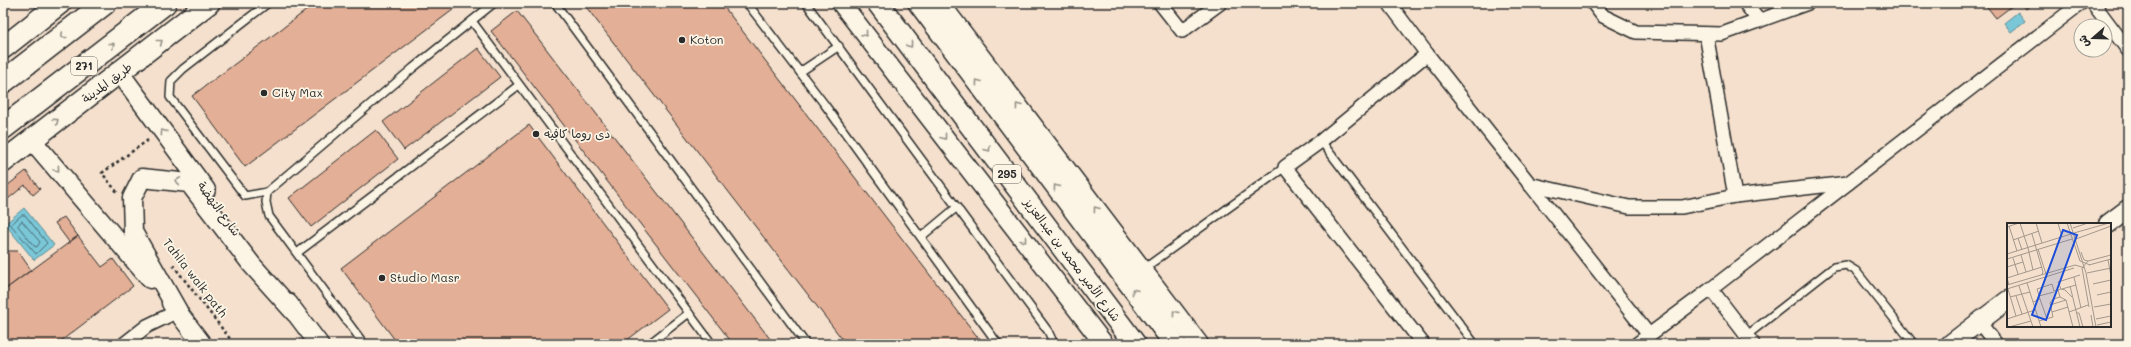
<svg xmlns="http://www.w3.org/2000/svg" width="2131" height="347" viewBox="0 0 2131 347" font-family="Mali,'Playpen Sans Arabic',sans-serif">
<rect width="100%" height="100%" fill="#f4e0cd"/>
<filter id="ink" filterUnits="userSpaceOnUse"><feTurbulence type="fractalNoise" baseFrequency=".025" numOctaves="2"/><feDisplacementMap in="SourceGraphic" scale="8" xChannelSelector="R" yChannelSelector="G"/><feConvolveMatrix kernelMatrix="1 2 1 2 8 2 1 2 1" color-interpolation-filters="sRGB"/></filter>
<g filter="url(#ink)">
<g fill="#7ac7d8" stroke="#5a8993">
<path d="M2018 12 2025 21 2011 32 2004 23Z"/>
<path d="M24 208 54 245 34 260 5 224Z"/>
</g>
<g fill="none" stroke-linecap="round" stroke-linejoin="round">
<g stroke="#4b6970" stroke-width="1">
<path d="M22 215H25L47 243 36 254 11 225Z"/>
<path d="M22 221 40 242 37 247 34 246 18 226Z"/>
</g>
</g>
<g fill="#e3af96" stroke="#2b2b2b">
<path d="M316 3H462L245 167 192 96Z"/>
<path d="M583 3H721L983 344H846Z"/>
<path d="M1984 3H2016L1996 18Z"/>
<path d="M2022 3H2033L2026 9Z"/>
<path d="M517 11 774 344H733L491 31Z"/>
<path d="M478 48 500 77 404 150 383 122Z"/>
<path d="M529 125 668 309 622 344H398L341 268Z"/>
<path d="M376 130 398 159 311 227 289 198Z"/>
<path d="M26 171 40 189 33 195 25 185 3 203V189Z"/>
<path d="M64 217 78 236 69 242 55 223Z"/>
<path d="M78 236 102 267 113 259 133 286 57 344H3V291Z"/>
<path d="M3 251H18L31 270 3 291Z"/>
</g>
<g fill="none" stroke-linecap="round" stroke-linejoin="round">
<g stroke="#2b2b2b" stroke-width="10">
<g id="lane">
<path d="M555 3 806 344"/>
<path d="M747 3 825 105 998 344"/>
<path d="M806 3 1048 331 1054 344"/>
<path d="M472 21 712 344"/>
<path d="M800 72 839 46"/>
<path d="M1321 141 1475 344"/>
<path d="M267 192 245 196 170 97 171 81 183 69 268 3"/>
<path d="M921 237 957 207"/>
<path d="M297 253 519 85"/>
<path d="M1142 270 1285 167"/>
<path d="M1746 336 1834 267 1846 265 1856 271 1914 344"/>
<path d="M364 344 269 216 266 202 267 192 413 68 494 3"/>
<path d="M649 344 689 313"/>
</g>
</g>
<g stroke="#2b2b2b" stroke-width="16">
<g id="street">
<path d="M1160 3 1182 31 1220 3"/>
<path d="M1389 3 1427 54 1321 141 1285 167 1423 344"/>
<path d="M1593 3 1603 16 1636 32 1722 34 1808 3"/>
<path d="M1745 3 1759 21"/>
<path d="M2093 3 2128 50"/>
<path d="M1706 34 1735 196"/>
<path d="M1427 54 1649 335"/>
<path d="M1529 184 1629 207H1682L1735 196 1848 183"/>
<path d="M1711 289 2081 3"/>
<path d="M1979 322 1996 344"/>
<path d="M124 344 147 326 178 311"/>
<path d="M1637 344 1711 289 1753 344"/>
</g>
</g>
<g stroke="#2b2b2b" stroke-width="21">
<g id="secondary">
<path d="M841 3 1104 344"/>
<path d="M940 3 1199 344"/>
<path d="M120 73 206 190"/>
<path d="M31 139 150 279"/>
<path d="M2108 224 2128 209"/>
<path d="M171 303 202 344"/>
<path d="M288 303 319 344"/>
<path d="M178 311 133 232 132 198 142 178 189 183 252 265 295 313"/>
<path d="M1950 344 2008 300"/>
</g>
</g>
<g stroke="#2b2b2b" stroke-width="24">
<g id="primary">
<path d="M878 3 1135 344"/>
<path d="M919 3 1175 344"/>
<path d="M3 48 60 3"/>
<path d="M3 162 209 3"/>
</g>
</g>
<g stroke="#2b2b2b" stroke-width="25">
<g id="highway">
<path d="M3 82 105 3"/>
<path d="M3 128 165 3"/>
</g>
</g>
<g stroke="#2b2b2b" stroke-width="2.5" stroke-dasharray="3 3" stroke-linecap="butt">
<path d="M117 192 102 173 148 140"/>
<path d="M173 265 234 344"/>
</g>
<use href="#lane" stroke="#fcf5e5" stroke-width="7"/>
<use href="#street" stroke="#fcf5e5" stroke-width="13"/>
<use href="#secondary" stroke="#fcf5e5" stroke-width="18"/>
<use href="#primary" stroke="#fcf5e5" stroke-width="21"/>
<use href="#highway" stroke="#fcf5e5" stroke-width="22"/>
</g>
<defs><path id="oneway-chevron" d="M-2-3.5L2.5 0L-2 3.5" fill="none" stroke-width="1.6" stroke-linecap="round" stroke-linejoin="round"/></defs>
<g stroke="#949088">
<use href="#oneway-chevron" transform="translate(865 34) rotate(52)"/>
<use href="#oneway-chevron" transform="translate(63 36) rotate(142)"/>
<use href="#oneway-chevron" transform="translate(160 42) rotate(-38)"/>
<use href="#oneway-chevron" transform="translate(112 45) rotate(-38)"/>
<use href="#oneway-chevron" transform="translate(910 45) rotate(53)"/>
<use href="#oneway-chevron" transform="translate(978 82) rotate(-127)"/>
<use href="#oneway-chevron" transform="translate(1018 106) rotate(-127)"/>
<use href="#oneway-chevron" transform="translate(56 121) rotate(-37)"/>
<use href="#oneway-chevron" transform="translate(163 132) rotate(-126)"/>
<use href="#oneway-chevron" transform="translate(944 137) rotate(52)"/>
<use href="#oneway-chevron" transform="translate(988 149) rotate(53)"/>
<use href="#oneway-chevron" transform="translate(57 169) rotate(50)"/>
<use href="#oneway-chevron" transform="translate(178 181) rotate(-172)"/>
<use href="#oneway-chevron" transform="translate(1056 187) rotate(-127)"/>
<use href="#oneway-chevron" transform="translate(1096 209) rotate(-127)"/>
<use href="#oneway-chevron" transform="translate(1024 240) rotate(52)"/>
<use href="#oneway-chevron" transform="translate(1134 291) rotate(-128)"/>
<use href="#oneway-chevron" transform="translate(1175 313) rotate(-127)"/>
</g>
</g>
<g fill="#2b2b2b" stroke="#fcf5e5" stroke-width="1.5">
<circle cx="682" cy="40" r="4"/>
<circle cx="264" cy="93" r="4"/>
<circle cx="536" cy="134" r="4"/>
<circle cx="382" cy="278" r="4"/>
</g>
<g text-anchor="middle" stroke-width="3.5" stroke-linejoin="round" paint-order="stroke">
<g fill="#fcf5e5" stroke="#6a6863" stroke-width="1">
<rect x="71" y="57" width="26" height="18" rx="3"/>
<rect x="993" y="165" width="28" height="18" rx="3"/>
</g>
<g font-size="11" font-weight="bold" fill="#2b2b2b">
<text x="84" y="70">271</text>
<text x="1007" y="178">295</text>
</g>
<g font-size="12" fill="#2b2b2b" stroke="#fcf5e5" text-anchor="start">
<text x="690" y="44">Koton</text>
<text x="272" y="97">City Max</text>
<text x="544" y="138">دى روما كافيه</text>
<text x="390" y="282">Studio Masr</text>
</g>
<g font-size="12" fill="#2b2b2b" stroke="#fcf5e5">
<text transform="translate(107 83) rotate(-37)" y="4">طريق المدينة</text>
<text transform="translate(219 209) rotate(54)" y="4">شارع النهضة</text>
<text transform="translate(1072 260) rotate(53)" y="4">شارع الأمير محمد بن عبدالعزيز</text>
<text transform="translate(195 278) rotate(52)" y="4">Tahlia walk path</text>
</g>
</g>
<g transform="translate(2007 223)">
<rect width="104" height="104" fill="#f4e0cd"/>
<path fill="none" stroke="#a4988c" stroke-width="1" d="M13 0 21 25M29 0 35 20M51 0 55 14M60 0 73 38 83 42M63 0 79 50 89 104M2 3 10 28M0 4 12 0M66 5 81 0M67 10 102 0M25 11 36 49 35 52M11 15 15 27M69 16 104 3M6 17 32 8M21 25 26 47M31 26 39 51M74 29 77 37 81 38 104 32M0 31 64 11M14 32 19 49M6 35 11 51M0 36 65 16M101 37 104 53M81 38 75 45 82 84M82 42 104 36M0 44 16 39M80 50 104 45M67 54 74 85M20 60 34 104M86 61 104 57M0 62 68 42 78 45M2 62 0 55 35 44M12 63 26 104M63 63 73 104M0 66 67 45M1 66 9 93M54 66 58 67 65 74M55 66 69 62M90 72 104 69M9 73 15 91M32 73 47 69M3 74 23 69M53 74 59 77 66 104M33 76 40 96M26 79 33 76 30 66 45 61 47 68 51 67 54 66 51 59 73 52M43 82 59 77M87 84 104 81M45 89 61 84M62 89 81 82M70 90H72L76 104M84 92 86 104M0 96 28 87M89 96 104 93M32 98 46 94 43 80 46 76 53 74 51 67M90 102 104 99M2 104 24 98"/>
<path fill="#1d4ed8" fill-opacity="0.15" stroke="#1d4ed8" stroke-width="2" d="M56 7 70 12 39 97 25 92Z"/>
<rect width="104" height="104" fill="none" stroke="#2b2b2b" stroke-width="2"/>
</g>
<rect width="2131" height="347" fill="none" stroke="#fcf5e5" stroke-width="16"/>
<rect x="8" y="8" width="2115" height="331" fill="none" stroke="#2b2b2b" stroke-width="1.5" filter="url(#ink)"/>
<g transform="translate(2093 38) rotate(250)"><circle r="19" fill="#fcf5e5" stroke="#a8a49b"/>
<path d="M0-3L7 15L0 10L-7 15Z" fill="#2b2b2b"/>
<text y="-6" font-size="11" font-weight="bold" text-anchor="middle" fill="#2b2b2b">ش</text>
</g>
</svg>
